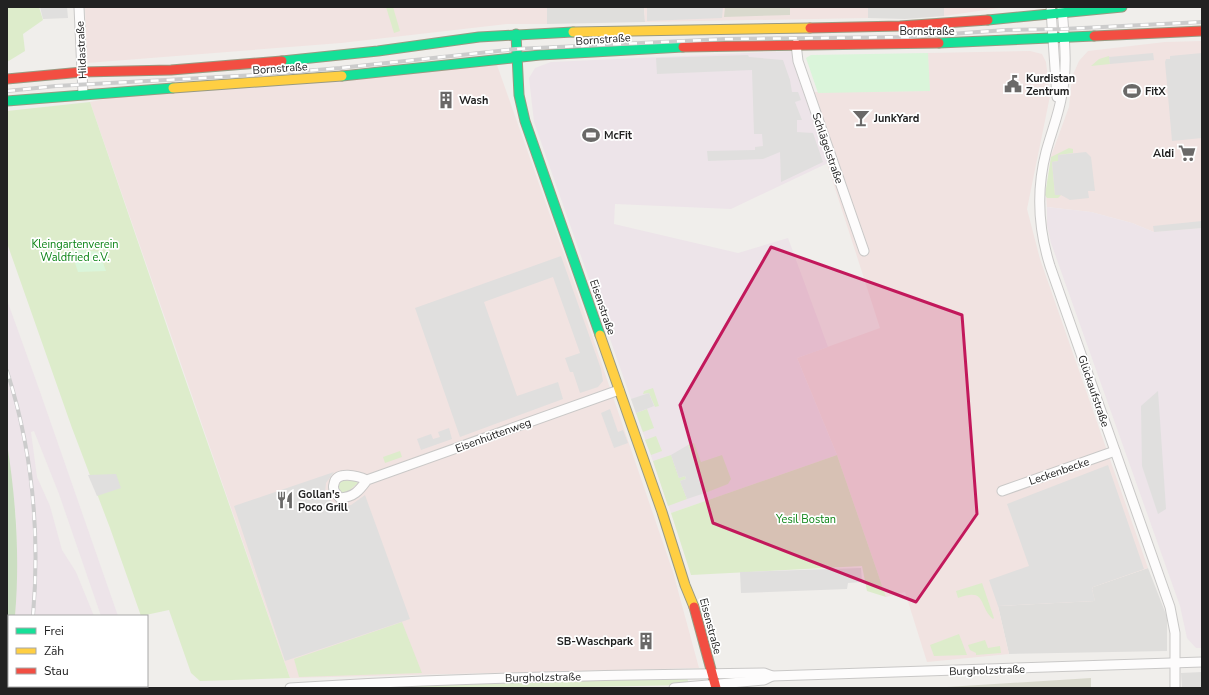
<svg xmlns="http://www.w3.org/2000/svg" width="1209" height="695" viewBox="0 0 1209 695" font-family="'Nunito Sans',sans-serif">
<rect width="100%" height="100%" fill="#f0eeeb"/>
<g fill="#dfdedc">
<path d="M547 7H644L645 22 547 24Z"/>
<path d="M868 7H944V16L905 19 868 18Z"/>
<path d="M1148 568 1167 617V651L1009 654 998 606 1094 601 1092 589 1093 587Z"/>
<path d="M1202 672V688H1182L1181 673Z"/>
</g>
<g fill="#f1e3e1">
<path d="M85 7H547V24H507L341 43 87 63Z"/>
<path d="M644 7H868V18L645 22Z"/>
<path d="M944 7H1006L944 16Z"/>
<path d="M1202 41V228L1154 232 1132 223 1091 212 1047 207 1046 195 1051 156 1069 107 1072 77 1079 61 1088 51 1165 42Z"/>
<path d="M1030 51 1042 54 1046 62 1050 96 1027 209 1040 259 1148 568 1093 587 1092 589 1095 601 998 606 1009 654 927 662 905 592 886 597 837 455 797 358 880 328 804 92 929 91 928 53Z"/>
<path d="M497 65 573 280 673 572 699 668 290 678 90 102 111 98Z"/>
</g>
<g fill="#ede4e9">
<path d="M791 51 828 163 731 209 615 204 614 224 738 253 788 238 828 347 797 358 837 455 671 513 534 122 529 78 535 68 551 62Z"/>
<path d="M1047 207 1091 212 1132 223 1154 232 1202 228V648H1196L1187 638 1180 606 1051 243 1047 225Z"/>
<path d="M7 300 38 386 118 616H101L59 494 34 431 31 432 37 477 50 506 62 550 76 572 94 616H15L17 552 16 517 7 443Z"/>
<rect x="31" y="686" width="88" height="2"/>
</g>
<g fill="#d9d9cd">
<path d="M725 7H790V15L724 17Z"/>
<path d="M1091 678V688H931Z"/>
</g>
<g fill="#ddeccb">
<path d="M7 7H39L43 20 23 34 25 51 7 62Z"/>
<path d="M386 7H393L400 31 394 33Z"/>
<path d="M1109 56 1110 64 1091 66 1099 59Z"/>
<path d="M90 102 175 350 290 678 200 681 191 673 169 610 141 616 110 528 72 428 7 243V111Z"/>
<path d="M1069 148 1073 149V153L1058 155V161L1052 162 1055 195H1061L1058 198H1047L1045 195 1051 157Z"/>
<path d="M653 388 659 406 655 407 649 393 643 394 644 391Z"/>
<path d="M647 409 654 428 643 432 636 413Z"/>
<path d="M656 436 662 451 651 455 645 440Z"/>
<path d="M694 443 701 462 722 455 731 479 728 484 705 493 688 445Z"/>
<path d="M400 451 402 457 385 463 383 457Z"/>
<path d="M671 455 679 478 685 476 686 479 680 481 687 499 668 506 653 461Z"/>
<path d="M837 455 886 597 867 591 862 566 691 575 671 513Z"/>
<path d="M343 480 357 481 358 483 345 494 342 493 338 488 340 482Z"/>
<path d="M982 583 994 618 993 619C978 606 987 587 958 598L956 591Z"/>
<path d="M402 622 422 673 299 677 294 659Z"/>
<path d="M959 634 967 655 934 656 930 645Z"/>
<path d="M985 640 988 648 1000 646 1001 653 976 655V653L970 650 968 645Z"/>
<path d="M687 677 689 685 532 688H360Z"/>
</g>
<path fill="#cbdec1" d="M7 443C16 500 20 558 15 616H9L8 670Z"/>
<g fill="#daf5da">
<path d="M928 53 930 91 818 93 806 58 811 55Z"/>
<path d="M83 250 99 252 106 271 78 272 71 251Z"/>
</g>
<g fill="#e0dfde">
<path d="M40 7H67L68 18 43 19Z"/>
<path d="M647 7H723L722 18 647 21Z"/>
<path d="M1153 53 1154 60 1110 64 1109 57Z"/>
<path d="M1202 53V138L1172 141 1165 62 1166 59H1170V56Z"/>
<path d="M748 55 749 57 783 60 790 80 792 92H798L801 100 795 102 802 120H797V132L813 133 823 162 781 182 780 152 763 159 708 161 707 151 755 150V147L763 146 762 134H754L752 70 657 74 656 58Z"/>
<path d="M1086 152 1091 157 1095 191H1088L1089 198 1070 200 1061 195H1055L1052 162 1058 161V155Z"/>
<path d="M1202 221V228L1154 232 1153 226Z"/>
<path d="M561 256 601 369 603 381 598 387 580 393 573 372H570L565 358 580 353 553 277 484 302 517 396 558 382 563 399 460 437 415 308Z"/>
<path d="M1158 391 1166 509 1158 514 1142 466 1141 406Z"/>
<path d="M649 393 654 406 636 413 631 399Z"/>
<path d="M610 409 618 432 623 430 628 443 614 448 601 413Z"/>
<path d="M449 428 452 439 421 450 417 439 431 434 433 439 440 437 438 432Z"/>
<path d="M688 445 705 493 687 499 680 481 686 479 685 476 679 478 671 455Z"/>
<path d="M1108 465 1144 569 1093 587 1092 589 1095 601 998 606 989 580 1029 566 1007 504Z"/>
<path d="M334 472 326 483 325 493 334 504 342 506 351 505 365 495 410 619 285 661 234 506Z"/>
<path d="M116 474 121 488 97 496 88 475Z"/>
<path d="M861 568 862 582 848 583 847 589 741 593 740 572Z"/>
</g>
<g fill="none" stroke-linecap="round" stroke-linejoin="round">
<g stroke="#c9c8c7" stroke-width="11">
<g id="street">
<path d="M79 7 83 94"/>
<path d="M1062 8C1064 36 1068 66 1062 94 1059 114 1051 133 1046 152 1036 191 1038 228 1050 266L1170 607 1175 633V688"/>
<path d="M1051 10 1057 97"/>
<path d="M796 44 798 61 864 251"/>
<path d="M367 480C358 476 336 470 334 484 332 490 336 494 340 498 354 497 359 491 367 480L619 390"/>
<path d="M1002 491 1115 451"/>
<path d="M7 680 9 681"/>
<path d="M36 686 48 688"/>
<path d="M290 688C448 678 606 675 764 673L772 676 1202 662"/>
<path d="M674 688 764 680 772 676"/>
</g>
</g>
<g stroke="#999a82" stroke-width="11">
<g id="fast">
<path d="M988 20 1122 7"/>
<path d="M516 34 519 95 525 121 600 335"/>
<path d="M939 43 1094 36"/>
<path d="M282 61 378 51 479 37 573 32"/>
<path d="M342 76 540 55 683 47"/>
<path d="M7 101 173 88"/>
</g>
</g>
<g stroke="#999a82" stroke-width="11">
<g id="slow">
<path d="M573 32 810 28"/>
<path d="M173 88 342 76"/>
<path d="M600 335 662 512 685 585 694 607"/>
</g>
</g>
<g stroke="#999a82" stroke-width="11">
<g id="jam">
<path d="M810 28 900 26 988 20"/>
<path d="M1094 36 1202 31"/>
<path d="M683 47 939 43"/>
<path d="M7 79 82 72 171 70 282 61"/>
<path d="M694 607 716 688"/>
</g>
</g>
<use href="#street" stroke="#fdfcfc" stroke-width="9"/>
<use href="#fast" stroke="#16e098" stroke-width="9"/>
<use href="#slow" stroke="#ffcf43" stroke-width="9"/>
<use href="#jam" stroke="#f24e42" stroke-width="9"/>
<g stroke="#ccc" stroke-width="4">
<g id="rail">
<path d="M7 91 56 86 258 75 340 68 516 49 725 39 908 37 1006 30 1063 29 1202 22"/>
<path d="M7 371C32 449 40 534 33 616"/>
<path d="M20 688V686"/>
</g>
</g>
<use href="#rail" stroke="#fff" stroke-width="2.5" stroke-dasharray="8" stroke-linecap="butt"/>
</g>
<path fill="#c2185b" fill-opacity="0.2" stroke="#c2185b" stroke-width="3" stroke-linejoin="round" d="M771 247 962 315 977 514 916 602 713 523 680 405Z"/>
<defs>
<g id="civic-bare" transform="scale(1.38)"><path d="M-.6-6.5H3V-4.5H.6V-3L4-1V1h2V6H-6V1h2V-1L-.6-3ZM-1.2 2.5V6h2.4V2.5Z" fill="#6a6968" stroke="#fff" stroke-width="2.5" paint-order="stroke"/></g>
<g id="stadium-bare" transform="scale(1.38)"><path d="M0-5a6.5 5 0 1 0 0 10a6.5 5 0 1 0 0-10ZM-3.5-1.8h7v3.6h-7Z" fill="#6a6968" stroke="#fff" stroke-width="2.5" paint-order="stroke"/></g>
<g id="building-bare" transform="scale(1.38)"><path d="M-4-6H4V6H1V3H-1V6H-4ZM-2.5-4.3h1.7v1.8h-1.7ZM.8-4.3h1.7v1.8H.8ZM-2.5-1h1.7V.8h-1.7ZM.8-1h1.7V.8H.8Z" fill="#6a6968" stroke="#fff" stroke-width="2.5" paint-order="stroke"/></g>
<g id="bar-bare" transform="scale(1.38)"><path d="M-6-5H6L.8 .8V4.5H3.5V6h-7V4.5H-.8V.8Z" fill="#6a6968" stroke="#fff" stroke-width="2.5" paint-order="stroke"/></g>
<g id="supermarket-bare" transform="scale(1.38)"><path d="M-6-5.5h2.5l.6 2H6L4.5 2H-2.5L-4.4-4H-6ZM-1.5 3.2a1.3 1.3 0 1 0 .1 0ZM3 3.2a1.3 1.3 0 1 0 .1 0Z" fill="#6a6968" stroke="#fff" stroke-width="2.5" paint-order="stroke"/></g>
<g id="restaurant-bare" transform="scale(1.38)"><path d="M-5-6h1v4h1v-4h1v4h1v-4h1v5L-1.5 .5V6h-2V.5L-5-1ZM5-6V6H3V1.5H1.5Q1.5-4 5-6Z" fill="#6a6968" stroke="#fff" stroke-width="2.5" paint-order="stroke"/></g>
</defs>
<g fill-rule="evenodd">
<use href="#civic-bare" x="1013" y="84"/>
<use href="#stadium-bare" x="1132" y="91"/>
<use href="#building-bare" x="446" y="100"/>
<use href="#bar-bare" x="861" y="118"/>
<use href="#stadium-bare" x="591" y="135"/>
<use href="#supermarket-bare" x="1187" y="153"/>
<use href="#restaurant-bare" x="285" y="500"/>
<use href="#building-bare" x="646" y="641"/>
</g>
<g text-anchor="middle" stroke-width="3.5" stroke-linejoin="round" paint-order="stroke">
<g font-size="11" fill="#222" stroke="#fff">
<text x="927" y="35">Bornstraße</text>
<text transform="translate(603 39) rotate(-4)" y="4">Bornstraße</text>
<text transform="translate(81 50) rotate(-93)" y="4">Hildastraße</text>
<text transform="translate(280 68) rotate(-4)" y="4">Bornstraße</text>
<text transform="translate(828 148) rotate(71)" y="4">Schlägelstraße</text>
<text transform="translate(603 307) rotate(71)" y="4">Eisenstraße</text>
<text transform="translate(1094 391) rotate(71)" y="4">Glückaufstraße</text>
<text transform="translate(493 435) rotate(-20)" y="4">Eisenhüttenweg</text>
<text transform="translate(1059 471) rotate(-19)" y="4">Leckenbecke</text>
<text transform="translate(711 626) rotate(75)" y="4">Eisenstraße</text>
<text transform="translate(987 670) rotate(-2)" y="4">Burgholzstraße</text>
<text transform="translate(543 677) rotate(-1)" y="4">Burgholzstraße</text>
</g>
<g font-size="11" font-weight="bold" fill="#222" stroke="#fff" text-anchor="start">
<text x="1026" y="82">Kurdistan<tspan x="1026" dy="13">Zentrum</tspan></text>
<text x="1145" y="95">FitX</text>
<text x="459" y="104">Wash</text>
<text x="874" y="122">JunkYard</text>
<text x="604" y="139">McFit</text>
<text x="1174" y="157" text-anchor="end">Aldi</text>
<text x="298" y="498">Gollan's<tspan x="298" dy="13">Poco Grill</tspan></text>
<text x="633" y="645" text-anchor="end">SB-Waschpark</text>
</g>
<g font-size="11" fill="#0c8416" stroke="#fff">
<text x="75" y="248">Kleingartenverein<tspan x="75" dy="13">Waldfried e.V.</tspan></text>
<text x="806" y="523">Yesil Bostan</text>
</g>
</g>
<rect width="1209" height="695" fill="none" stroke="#222222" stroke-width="16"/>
<rect x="8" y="615" width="140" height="72" fill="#ffffff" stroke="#a7a7a7"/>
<rect x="16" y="628" width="20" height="6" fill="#16e098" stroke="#a7a7a7"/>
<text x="44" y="635" font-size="12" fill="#222222">Frei</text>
<rect x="16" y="648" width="20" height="6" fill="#ffcf43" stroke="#a7a7a7"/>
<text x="44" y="655" font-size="12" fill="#222222">Zäh</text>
<rect x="16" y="668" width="20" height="6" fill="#f24e42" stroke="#a7a7a7"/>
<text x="44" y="675" font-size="12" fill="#222222">Stau</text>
</svg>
